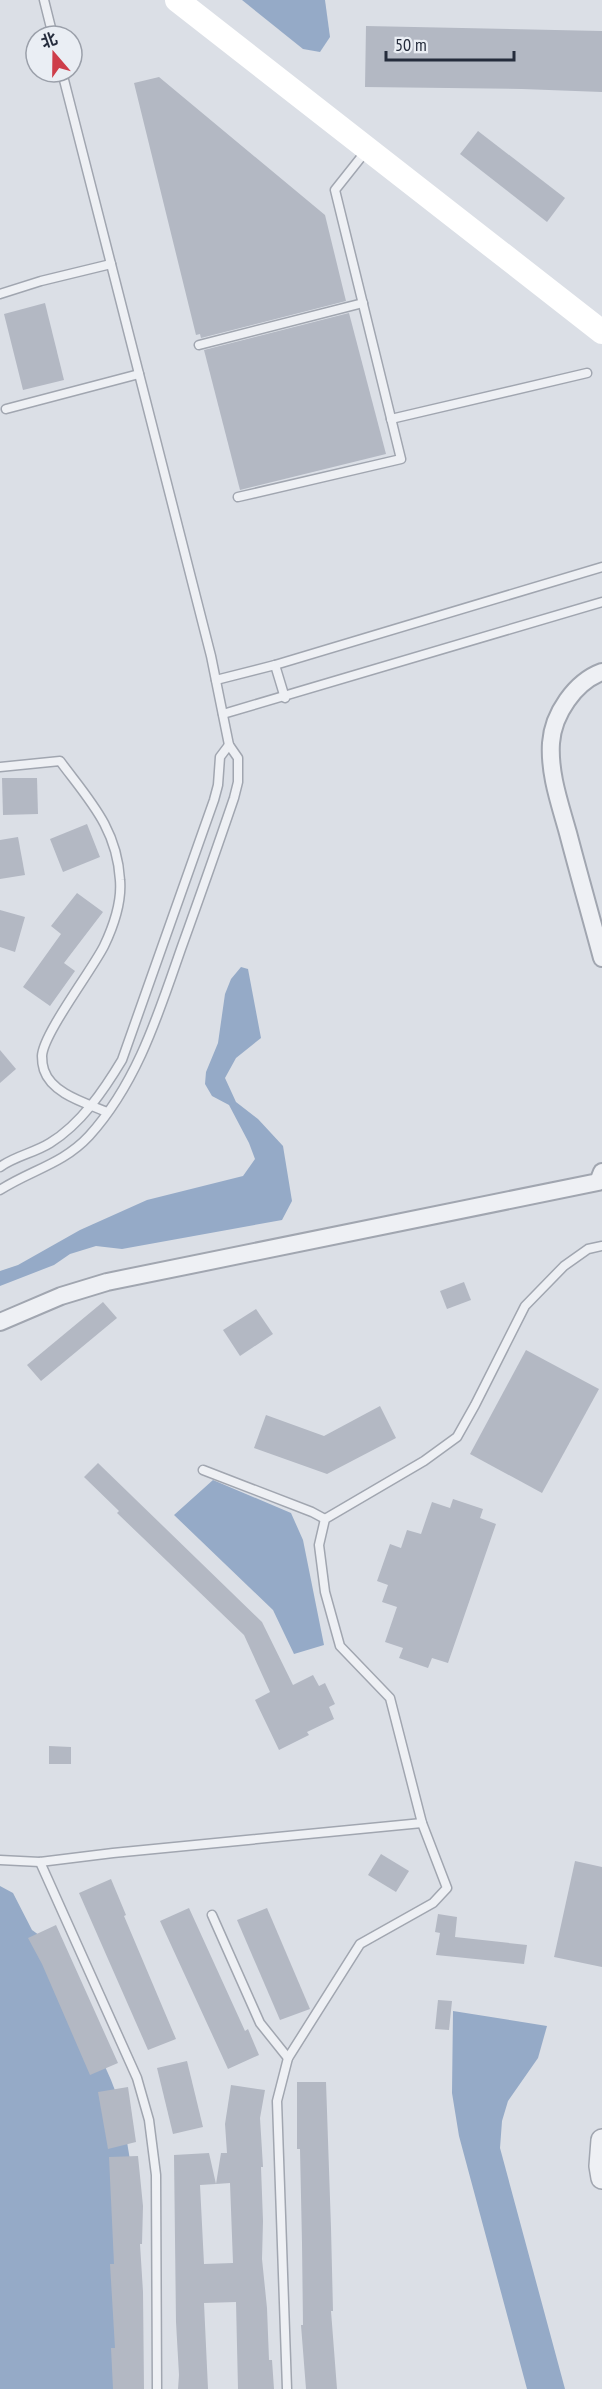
<svg xmlns="http://www.w3.org/2000/svg" width="602" height="2389" viewBox="0 0 602 2389" font-family="'PT Sans Narrow','Noto Sans SC',sans-serif">
<rect width="100%" height="100%" fill="#dbdfe6"/>
<g fill="#95aac7">
<path d="M242 0H325L330 37 320 52 303 49Z"/>
<path d="M241 967 248 969 261 1038 236 1058 225 1078 236 1102 258 1119 283 1146 292 1201 282 1220 122 1249 96 1246 70 1254 54 1265 0 1286V1271L18 1265 80 1230 147 1200 243 1176 255 1159 249 1143 229 1105 212 1096 205 1084 206 1072 218 1043 225 994 231 979Z"/>
<path d="M213 1480 291 1513 303 1540 324 1645 294 1654 273 1610 174 1515Z"/>
<path d="M0 1886 13 1893 32 1930 50 1943 111 2080 121 2106 131 2166 133 2389H0Z"/>
<path d="M453 2011 547 2026 538 2058 508 2101 502 2121 500 2148 565 2389H527L459 2136 452 2093Z"/>
</g>
<g fill="#b3b8c3">
<path d="M366 26 602 31V92L522 89 365 87Z"/>
<path d="M159 77 325 215 346 301 201 338 200 334 196 335 134 83Z"/>
<path d="M478 131 565 198 547 222 460 154Z"/>
<path d="M45 303 64 380 23 390 4 314Z"/>
<path d="M349 313 386 454 240 490 204 350Z"/>
<path d="M2 778H37L38 814 3 815Z"/>
<path d="M87 824 100 857 63 872 50 839Z"/>
<path d="M18 837 25 875 0 879V840Z"/>
<path d="M77 893 103 912 64 963 75 971 50 1006 23 987 61 934 51 926Z"/>
<path d="M0 910 25 917 15 952 0 947Z"/>
<path d="M0 1050 16 1069 0 1083Z"/>
<path d="M464 1282 471 1300 447 1309 440 1291Z"/>
<path d="M103 1302 117 1318 41 1381 27 1365Z"/>
<path d="M256 1309 273 1334 240 1356 223 1330Z"/>
<path d="M526 1350 599 1389 542 1493 470 1454Z"/>
<path d="M380 1406 396 1438 327 1474 254 1448 266 1415 324 1436Z"/>
<path d="M98 1463 262 1622 293 1685 313 1675 319 1686 325 1683 335 1704 329 1707 334 1719 307 1732 309 1735 279 1750 255 1700 270 1692 244 1635 117 1513 119 1511 84 1477Z"/>
<path d="M453 1499 483 1509 480 1518 496 1524 448 1663 432 1658 428 1668 399 1658 403 1648 385 1642 397 1607 382 1602 388 1585 377 1581 390 1544 401 1548 407 1530 421 1534 432 1502 450 1508Z"/>
<path d="M49 1746 71 1747V1764H49Z"/>
<path d="M381 1854 409 1871 396 1892 368 1875Z"/>
<path d="M575 1861 602 1867V1967L554 1957Z"/>
<path d="M111 1879 126 1915 124 1916 176 2039 148 2050 79 1893Z"/>
<path d="M189 1908 245 2031 248 2029 259 2055 228 2069 160 1921Z"/>
<path d="M267 1908 310 2009 280 2020 237 1920Z"/>
<path d="M438 1914 457 1917 455 1937 527 1945 524 1964 436 1955 440 1933 435 1932Z"/>
<path d="M56 1925 118 2063 90 2075 42 1964 28 1938Z"/>
<path d="M438 2000 452 2001 449 2030 435 2029Z"/>
<path d="M187 2061 203 2127 173 2134 157 2068Z"/>
<path d="M297 2082H326L331 2228 333 2311H331L337 2389H306L301 2325H303L302 2243 300 2149H297Z"/>
<path d="M231 2085 265 2090 260 2118 263 2167H261L263 2221 262 2259 267 2308 269 2360H272L274 2389H238L236 2302 204 2303 208 2389H178L179 2375 176 2322 174 2155 209 2153 216 2184 200 2185 204 2264 233 2263 230 2183 216 2184 221 2153H227L225 2124Z"/>
<path d="M128 2087 136 2142 108 2149 98 2092Z"/>
<path d="M138 2156 143 2206 142 2244H140L143 2292 144 2389H113L111 2348H115L110 2264H114L109 2157Z"/>
</g>
<g fill="none" stroke-linecap="round" stroke-linejoin="round">
<g stroke="#a1a6b0" stroke-width="11">
<g id="service">
<path d="M44 0 53 36"/>
<path d="M0 294 41 281 111 264"/>
<path d="M199 345 363 303"/>
<path d="M6 409 139 374"/>
<path d="M391 419 587 373"/>
<path d="M238 497 401 459 335 190 366 151"/>
<path d="M275 665 285 698"/>
<path d="M216 680 275 665 602 567"/>
<path d="M223 714 602 602"/>
<path d="M0 767 60 761C89 800 117 828 120 880 122 903 114 925 104 946 92 970 43 1034 42 1056 42 1060 43 1067 44 1070 52 1094 86 1103 107 1112"/>
<path d="M0 1167C15 1156 34 1153 50 1143 81 1124 104 1090 122 1060L214 800 218 785 220 757 229 745"/>
<path d="M0 1190C31 1170 63 1164 89 1136 137 1083 158 1015 181 949 199 899 217 848 234 798L238 782V758L229 745 211 656 62 72"/>
<path d="M203 1470 312 1512 325 1519"/>
<path d="M0 1860 40 1862 113 1853 422 1823"/>
<path d="M40 1862 137 2078 149 2120 156 2175 157 2389"/>
<path d="M212 1915 260 2023 288 2058"/>
<path d="M287 2389 277 2101 288 2058 360 1944 433 1903 447 1888 422 1823 390 1698 340 1646 325 1592 319 1545 325 1519 424 1461 457 1437 475 1405 525 1306 564 1266 588 1249 602 1246"/>
</g>
</g>
<g stroke="#a1a6b0" stroke-width="20">
<g id="minor">
<path d="M602 672C575 682 553 714 551 743 549 774 560 804 568 833 579 875 591 917 602 958"/>
<path d="M0 1322 61 1296 107 1282 598 1182 602 1172"/>
</g>
</g>
<g stroke="#a1a6b0" stroke-width="24">
<path id="tertiary" d="M602 2140 600 2166 602 2178"/>
</g>
<use href="#service" stroke="#eef0f4" stroke-width="8"/>
<use href="#minor" stroke="#eef0f4" stroke-width="16"/>
<use href="#tertiary" stroke="#eef0f4" stroke-width="21"/>
<path stroke="#fff" stroke-width="24" d="M177 0 602 332"/>
</g>
<g transform="translate(54 54) rotate(340)"><circle r="28" fill="#eaeef4" stroke="#9ba0aa" stroke-width="1.5"/>
<path d="M0-4.5L10 22L0 15L-10 22Z" fill="#ce3d4a"/>
<text y="-9" font-size="16" font-weight="bold" text-anchor="middle" fill="#252c3c">北</text>
</g>
<path d="M386 51v9h128v-9" fill="none" stroke="#252c3c" stroke-width="3"/>
<text x="395" y="51" font-size="18" fill="#252c3c" stroke="#eaeef4" stroke-width="4.5" paint-order="stroke">50 m</text>
</svg>
